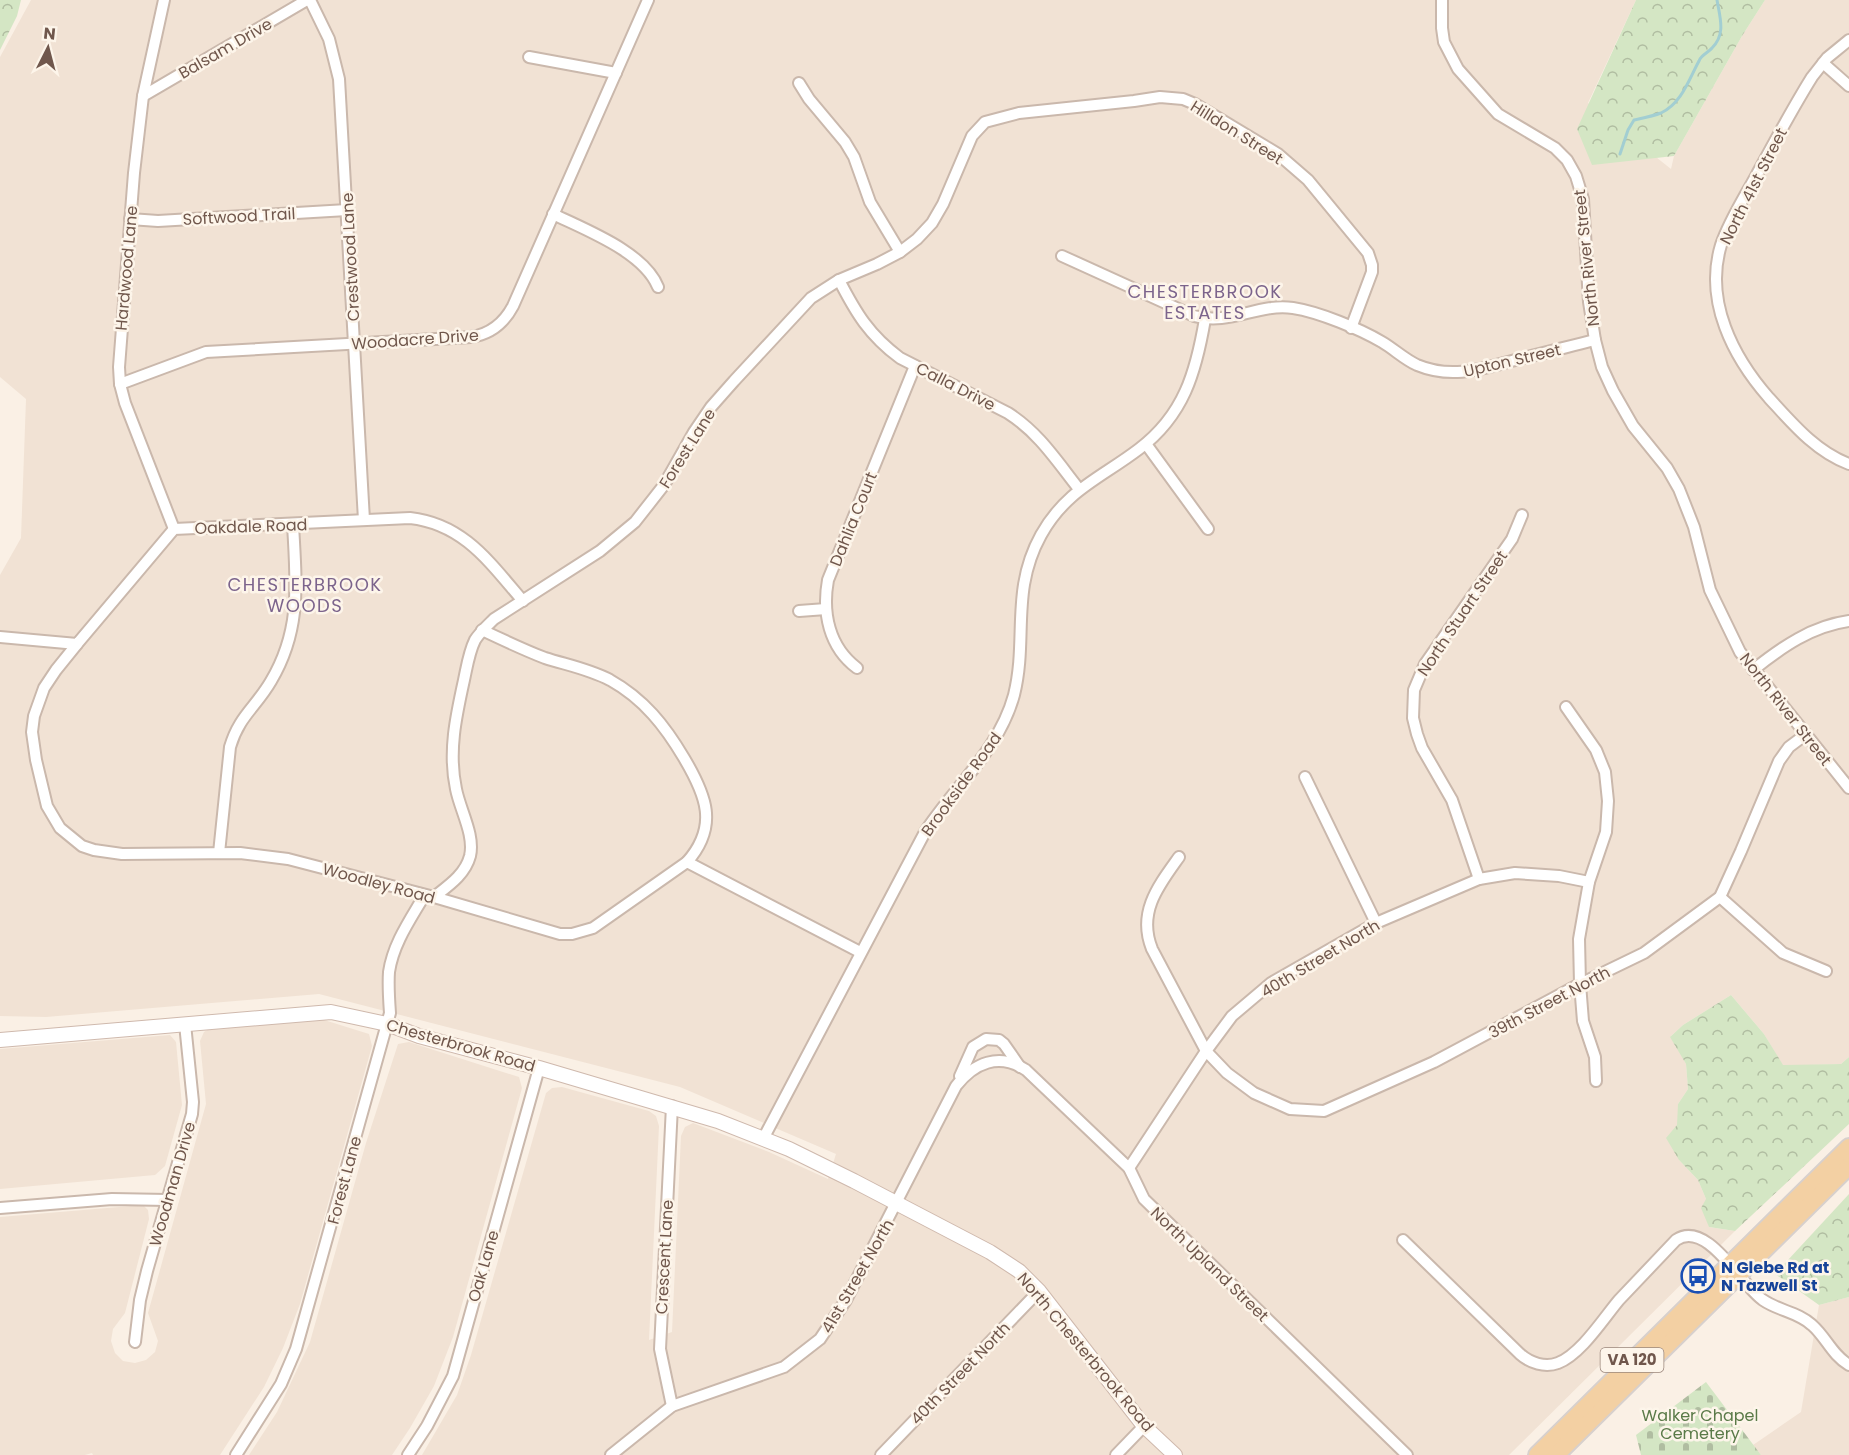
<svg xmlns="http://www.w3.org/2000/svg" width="1849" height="1455" viewBox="0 0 1849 1455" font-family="Poppins,sans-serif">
<defs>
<pattern id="forest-crowns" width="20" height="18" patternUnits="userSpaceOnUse" patternTransform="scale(1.5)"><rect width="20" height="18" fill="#d4e6c4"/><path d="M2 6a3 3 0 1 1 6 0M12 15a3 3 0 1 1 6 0" fill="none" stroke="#b0bda1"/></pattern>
<pattern id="cemetery-stones" width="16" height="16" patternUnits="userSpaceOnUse" patternTransform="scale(1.5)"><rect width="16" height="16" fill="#d4e6c4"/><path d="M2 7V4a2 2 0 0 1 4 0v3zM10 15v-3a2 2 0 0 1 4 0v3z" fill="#b0bda1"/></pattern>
</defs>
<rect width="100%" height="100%" fill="#faf0e5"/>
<g fill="#f1e2d4">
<path d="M31 0H1636L1588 103 1671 169 1674 156 1742 36 1765 0H1849V1057L1841 1064 1783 1066 1764 1034 1731 995 1683 1025 1671 1036 1686 1064 1688 1089 1678 1104 1679 1160 1698 1180 1706 1199 1709 1227 1735 1231 1509 1455H422L457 1395 471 1355 546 1093 552 1088 562 1087 649 1111 656 1116 659 1126 649 1340 672 1332 681 1136 685 1127 693 1123 769 1152 828 1179 836 1154 680 1087 319 994 46 1017 0 1016V575L21 538 26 399 0 377V57Z"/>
<path d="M321 1019 369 1034 372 1046 300 1304 283 1348 264 1387 220 1455H93L92 1453 85 1455H0V1217L143 1205 148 1210 149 1219 125 1313 113 1329 111 1341 115 1353 123 1361 135 1363 146 1360 155 1352 158 1341 148 1313 206 1104 200 1041 204 1032 209 1029Z"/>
<path d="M170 1035 176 1042 182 1105 165 1166 155 1175 0 1189V1049Z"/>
<path d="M409 1042 519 1077 522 1088 453 1337 434 1386 410 1428 392 1455H249L277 1412 310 1342 366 1143 398 1044Z"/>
<path d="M1849 1297V1455H1761L1753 1445 1801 1412 1819 1305Z"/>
</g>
<g fill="url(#forest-crowns)">
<path d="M0 0H21L17 16 0 50Z"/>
<path d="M1636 0H1765L1742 36 1674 156 1592 165 1577 129Z"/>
<path d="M1731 995 1764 1034 1783 1065 1841 1064 1849 1057V1124L1735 1231 1709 1227 1701 1208 1706 1199 1698 1180 1679 1160 1666 1138 1677 1125 1678 1104 1688 1089 1686 1064 1670 1037 1683 1025Z"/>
<path d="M1849 1194V1297L1819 1305 1775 1274Z"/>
</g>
<path fill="url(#cemetery-stones)" d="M1706 1382 1761 1455H1641L1636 1435Z"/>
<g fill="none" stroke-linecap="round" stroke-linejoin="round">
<path stroke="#a2ced2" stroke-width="3" d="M1620 154 1628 130 1634 120C1643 118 1653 116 1661 113 1682 103 1689 79 1699 61 1701 55 1708 53 1712 48 1726 34 1720 18 1717 0"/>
<g stroke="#cab8ac" stroke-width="14">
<g id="street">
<path d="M164 0 143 96 134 173 119 367 120 384 125 403 174 529"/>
<path d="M310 0 329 39 339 79 364 520"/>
<path d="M1442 0V28L1444 42 1458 69 1498 114 1555 148 1567 160 1576 176 1583 199 1589 302 1595 340 1602 367 1613 391 1633 426 1667 468 1679 489 1694 527 1710 590 1740 652 1849 788"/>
<path d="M1849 40 1827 58 1812 77C1792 109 1774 143 1756 176 1744 198 1729 221 1721 245 1704 301 1733 357 1769 398 1792 423 1816 452 1849 464"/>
<path d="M529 57 616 73"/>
<path d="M1823 63 1849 86"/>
<path d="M799 83 809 99 845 142 854 157 870 202 900 252"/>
<path d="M143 96 307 0"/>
<path d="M553 214C586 230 644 252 658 287"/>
<path d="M130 219 158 221 347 210"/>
<path d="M1062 256 1194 316C1230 326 1257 303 1293 308 1319 312 1360 329 1382 342 1394 349 1404 359 1417 365 1453 380 1484 368 1519 359 1545 353 1570 346 1595 340"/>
<path d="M839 280C856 313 869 335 900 358L1008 413C1039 433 1056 460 1079 489"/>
<path d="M120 384 206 352 471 337C491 334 504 323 513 306L648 0"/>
<path d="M1146 444 1208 529"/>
<path d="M799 611 826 609"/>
<path d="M482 630C503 640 524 650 545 658 567 665 589 669 610 680 644 699 665 726 684 758 706 795 719 826 687 862"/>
<path d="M0 637 77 644 174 529 410 518C464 524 490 563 523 601"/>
<path d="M77 644 56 670 44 688 34 716 32 732 36 760 47 806 60 828 82 846 94 850 122 854 240 853 288 859 434 897 560 934H572L593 928 687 862 860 952"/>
<path d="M857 668C829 647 822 613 828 580L915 366"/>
<path d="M1753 670C1782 647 1812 626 1849 621"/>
<path d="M1566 707 1596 750 1605 772 1608 801 1606 832 1589 882 1579 939 1580 984 1583 1021 1595 1057 1596 1081"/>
<path d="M1305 777 1376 923"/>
<path d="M219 853 230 747C239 716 256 707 271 681 302 629 296 582 293 524"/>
<path d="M1179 857C1159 885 1137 912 1152 949L1206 1051 1227 1073 1254 1093 1290 1109 1324 1111 1434 1062 1580 984 1644 953 1720 897 1741 851 1779 761 1789 747 1805 735"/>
<path d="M1479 879 1452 800 1422 748 1417 734 1413 718 1414 690 1425 664 1512 539 1522 515"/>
<path d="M434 897C448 886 465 875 470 856 475 835 460 810 456 789 448 752 456 716 464 680 467 666 469 652 475 640 480 632 487 626 494 619L600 551 635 522 664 485 694 432 711 407 734 381 811 298 839 280 877 264 900 252 917 239 932 223 943 204 972 136 985 122 1019 113 1134 101 1160 97 1183 99 1195 104 1278 154 1308 180 1368 253 1372 265V272L1351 328"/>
<path d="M1720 897 1783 953 1826 971"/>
<path d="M960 1076 973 1047 986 1039 999 1040 1004 1044 1020 1067"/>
<path d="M672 1106 660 1349 672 1406"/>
<path d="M763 1139 925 832C955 786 999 750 1014 695 1028 639 1010 591 1041 535 1066 490 1101 478 1139 449 1184 415 1196 372 1205 319"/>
<path d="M1129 1168 1206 1051 1232 1016 1271 983 1376 923 1479 879 1515 873 1559 876 1589 882"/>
<path d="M0 1208 112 1199 168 1200"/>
<path d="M1403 1240 1520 1354C1530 1363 1545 1368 1558 1363 1581 1354 1603 1319 1619 1300 1638 1280 1657 1260 1676 1240 1707 1219 1741 1285 1763 1300 1779 1311 1798 1312 1812 1325 1826 1337 1832 1355 1849 1365"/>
<path d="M135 1342 140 1300 147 1271 192 1114 193 1102 185 1024"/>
<path d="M236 1455 281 1384 296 1349 390 1013C389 999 388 986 389 972 393 944 410 920 424 896"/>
<path d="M408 1455 427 1426 453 1376 539 1068"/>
<path d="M611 1455 672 1406 784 1367 820 1339 846 1300 956 1086C974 1063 999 1052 1026 1070L1129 1168 1144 1199 1407 1455"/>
<path d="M881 1455 1039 1291"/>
<path d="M1116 1455 1144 1426"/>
</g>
</g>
<g stroke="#cfb9ad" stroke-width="16">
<path id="secondary" d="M0 1040 331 1012 387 1024 419 1036 539 1068 718 1121 789 1149 854 1181 990 1252 1019 1271 1039 1291 1144 1426 1175 1455"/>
</g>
<g stroke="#d7d0cd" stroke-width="20">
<g id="primary">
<path d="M1537 1455 1849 1147"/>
<path d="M1556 1455 1849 1166"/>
</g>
</g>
<use href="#street" stroke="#fff" stroke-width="10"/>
<use href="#secondary" stroke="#fff" stroke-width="14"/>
<use href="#primary" stroke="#f3d0a3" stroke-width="16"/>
</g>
<defs>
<g id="bus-ring" transform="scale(1.725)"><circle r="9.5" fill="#fdf5ea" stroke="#1a4fb4" stroke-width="1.5"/><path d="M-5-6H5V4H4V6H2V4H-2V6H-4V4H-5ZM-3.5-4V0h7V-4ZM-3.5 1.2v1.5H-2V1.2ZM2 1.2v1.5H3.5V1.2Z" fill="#1a4fb4"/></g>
</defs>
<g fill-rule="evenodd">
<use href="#bus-ring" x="1698" y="1276"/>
</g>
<g text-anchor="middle" stroke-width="5" stroke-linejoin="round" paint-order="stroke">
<rect fill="#fdf5ea" stroke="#9a867b" stroke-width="1.5" x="1600.5" y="1348" width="63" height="24" rx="4.5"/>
<g font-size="15" font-weight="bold" fill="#70574c">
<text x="1632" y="1365">VA 120</text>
</g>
<g font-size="16" fill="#70574c" stroke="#fdf5ea">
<text transform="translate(225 48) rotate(-30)" y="6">Balsam Drive</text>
<text transform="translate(1237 132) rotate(32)" y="6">Hilldon Street</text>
<text transform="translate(1753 186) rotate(-63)" y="6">North 41st Street</text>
<text transform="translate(239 216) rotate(-3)" y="6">Softwood Trail</text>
<text transform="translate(350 257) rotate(-93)" y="6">Crestwood Lane</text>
<text transform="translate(1586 258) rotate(-96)" y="6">North River Street</text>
<text transform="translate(126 268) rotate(-85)" y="6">Hardwood Lane</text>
<text transform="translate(415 339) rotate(-4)" y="6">Woodacre Drive</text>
<text transform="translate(1512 360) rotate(-13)" y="6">Upton Street</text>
<text transform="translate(956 386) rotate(27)" y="6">Calla Drive</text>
<text transform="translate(687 448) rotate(-58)" y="6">Forest Lane</text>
<text transform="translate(853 519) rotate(-68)" y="6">Dahlia Court</text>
<text transform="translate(251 526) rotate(-2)" y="6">Oakdale Road</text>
<text transform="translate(1462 613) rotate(-56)" y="6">North Stuart Street</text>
<text transform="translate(1786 709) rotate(52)" y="6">North River Street</text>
<text transform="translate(961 784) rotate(-54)" y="6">Brookside Road</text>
<text transform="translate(379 883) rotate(15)" y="6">Woodley Road</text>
<text transform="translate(1320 958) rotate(-31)" y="6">40th Street North</text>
<text transform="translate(1549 1002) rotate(-28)" y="6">39th Street North</text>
<text transform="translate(461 1045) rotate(16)" y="6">Chesterbrook Road</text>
<text transform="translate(344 1180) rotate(-75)" y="6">Forest Lane</text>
<text transform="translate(172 1184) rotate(-74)" y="6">Woodman Drive</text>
<text transform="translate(664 1257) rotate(-87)" y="6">Crescent Lane</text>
<text transform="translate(1210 1264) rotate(44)" y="6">North Upland Street</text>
<text transform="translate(483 1266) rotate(-74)" y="6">Oak Lane</text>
<text transform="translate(857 1276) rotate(-60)" y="6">41st Street North</text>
<text transform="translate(1086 1352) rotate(50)" y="6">North Chesterbrook Road</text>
<text transform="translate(960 1373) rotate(-46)" y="6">40th Street North</text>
</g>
<g font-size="16" font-weight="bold" fill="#164399" stroke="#fdf5ea" text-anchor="start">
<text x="1721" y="1273">N Glebe Rd at<tspan x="1721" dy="18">N Tazwell St</tspan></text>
</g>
<g font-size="16" fill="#5a7a48" stroke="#fdf5ea">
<text x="1700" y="1421">Walker Chapel<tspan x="1700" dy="18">Cemetery</tspan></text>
</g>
<g font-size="18" letter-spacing="1.5" fill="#7c648c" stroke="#fdf5ea">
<text x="1205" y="298">CHESTERBROOK<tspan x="1205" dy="21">ESTATES</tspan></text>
<text x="305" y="591">CHESTERBROOK<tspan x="305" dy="21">WOODS</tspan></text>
</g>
</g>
<g transform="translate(48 48) rotate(6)" stroke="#fdf5ea" stroke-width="4.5" paint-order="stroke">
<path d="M0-4.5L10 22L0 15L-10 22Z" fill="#70574c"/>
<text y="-9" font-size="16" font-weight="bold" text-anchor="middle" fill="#70574c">N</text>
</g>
</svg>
